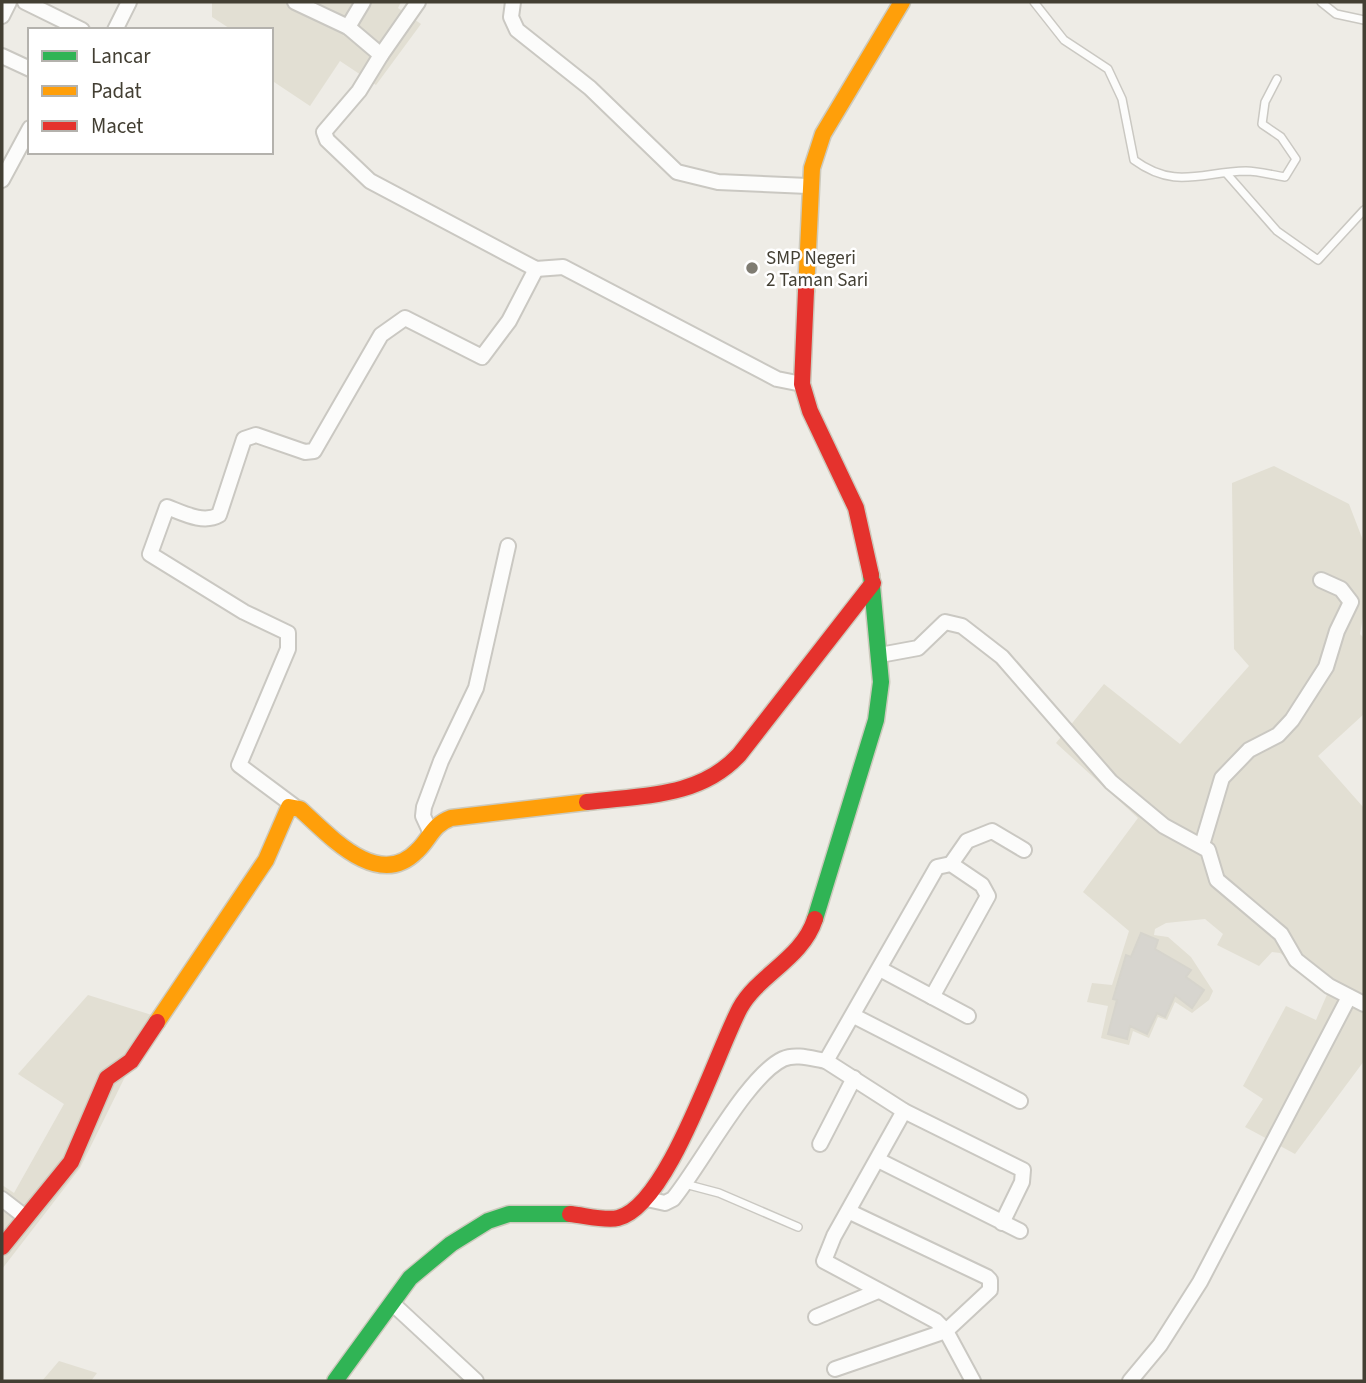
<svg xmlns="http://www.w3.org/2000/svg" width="1366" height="1383" viewBox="0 0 1366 1383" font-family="'Source Sans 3',sans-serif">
<rect width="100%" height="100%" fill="#eeece6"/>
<g fill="#e2dfd3">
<path d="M212 2H401L398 8 421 24 376 85 340 61 310 106 271 80 274 57 271 30H232L212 17Z"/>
<path d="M1274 466 1349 504 1364 543V611L1360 634 1364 638V714L1318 756 1364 808V1061L1295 1154 1245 1127 1263 1099 1243 1086 1286 1006 1316 1020 1329 990 1280 953 1272 952 1259 966 1217 945 1223 934 1205 919 1166 923 1155 929 1154 935 1168 937 1191 957 1213 991 1209 1000 1192 1013 1175 1002 1167 1020 1158 1017 1149 1038 1133 1031 1129 1045 1101 1038 1108 1006 1087 1002 1092 983 1112 985 1129 931 1083 892 1138 818 1056 743 1104 684 1180 744 1249 666 1234 649 1232 483Z"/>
<path d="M88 995 155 1016 80 1168 2 1269V1185L14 1193 64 1104 18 1074Z"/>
<path d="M59 1361 97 1373 91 1381H42Z"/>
</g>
<path fill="#d7d5cf" stroke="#d6d4cc" stroke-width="2" d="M1141 933 1158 940 1155 949 1191 970 1186 977 1204 990 1192 1008 1175 995 1165 1017 1157 1013 1147 1034 1130 1026 1127 1039 1108 1034 1117 1000 1113 999 1126 955 1131 957Z"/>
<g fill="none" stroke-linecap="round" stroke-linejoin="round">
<g stroke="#cac8c2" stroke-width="10">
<g id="lane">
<path d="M1034 2 1064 40 1108 69 1122 99 1134 160C1175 190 1201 172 1246 171 1258 171 1272 175 1285 177L1296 159 1281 137 1262 124 1265 102 1277 79"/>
<path d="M1321 2 1336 14 1364 20"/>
<path d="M1227 174 1277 231 1318 260 1364 210"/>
<path d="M685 1184 719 1193 798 1227"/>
</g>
</g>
<g stroke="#cac8c2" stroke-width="18">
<g id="street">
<path d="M25 2 82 30"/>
<path d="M295 2 348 27 381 55 359 91 324 132 327 140 370 181 536 269 563 267 777 379 802 384"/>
<path d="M513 2 511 17 517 30 590 88 677 172 718 182 808 186"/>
<path d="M2 16 9 2"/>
<path d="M348 27 363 2"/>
<path d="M115 30 129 2"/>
<path d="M381 55 418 2"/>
<path d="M2 56 30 69"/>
<path d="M2 180 30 128"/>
<path d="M880 655 918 648 945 622 962 626 1002 657 1111 782 1164 826 1208 850 1217 880 1281 934 1296 960 1329 986 1364 1004"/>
<path d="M294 806 239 765 288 649V633L244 612 150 554 167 507C183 513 203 524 219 515L244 439 256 435 305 452 314 451 381 335 405 318 482 357 509 321 536 269"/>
<path d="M429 829 423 816 424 807 441 761 476 688 508 546"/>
<path d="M1202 845 1222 778 1249 750 1278 735 1292 720 1326 667 1337 631 1351 602 1341 589 1321 580"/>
<path d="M951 864 967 841 992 831 1024 850"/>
<path d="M880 969 968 1016"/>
<path d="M932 997 988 896 982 885 951 864 937 867 826 1061 904 1111 1023 1170 1022 1182 1002 1223"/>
<path d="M854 1016 1020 1101"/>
<path d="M820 1144 854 1078"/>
<path d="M878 1160 1020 1231"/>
<path d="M2 1199 24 1216"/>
<path d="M647 1199 665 1203 673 1199C701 1165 747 1076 783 1059 796 1053 813 1059 826 1061"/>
<path d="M848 1211 987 1277 990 1280V1290L946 1331 936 1321 824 1261 834 1236 904 1111"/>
<path d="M393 1304 476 1381"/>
<path d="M816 1317 878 1291"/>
<path d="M835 1369 946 1331 973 1381"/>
<path d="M1130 1381 1160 1345 1200 1282 1349 997"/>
</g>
</g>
<g stroke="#cdcabd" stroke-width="19">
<g id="fast">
<path d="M815 919 876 720 881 682 871 575"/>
<path d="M335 1381 410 1278 451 1244 488 1221 509 1214H570"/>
</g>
</g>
<g stroke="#cdcabd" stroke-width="19">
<g id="slow">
<path d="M806 291 812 168 823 134 902 2"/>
<path d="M157 1022 266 860 289 807 300 809C329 835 378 891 417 851 430 839 432 825 451 818L587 802"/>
</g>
</g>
<g stroke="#cdcabd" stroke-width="19">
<g id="jam">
<path d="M806 291 802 384 810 411 856 508 871 575"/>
<path d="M587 802C642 795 699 798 739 755L873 583"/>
<path d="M570 1214C583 1215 605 1221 618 1218 668 1206 716 1053 740 1008 759 974 802 959 815 919"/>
<path d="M2 1247 71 1162 107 1078 131 1061 157 1022"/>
</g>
</g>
<use href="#lane" stroke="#fcfcfb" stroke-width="7"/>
<use href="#street" stroke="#fcfcfb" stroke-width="14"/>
<use href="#fast" stroke="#30b455" stroke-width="16"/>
<use href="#slow" stroke="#ff9f0a" stroke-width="16"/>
<use href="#jam" stroke="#e5322d" stroke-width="16"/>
</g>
<circle fill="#7f7c72" stroke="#fff" stroke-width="2.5" cx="752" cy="268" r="7"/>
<g text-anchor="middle" stroke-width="5" stroke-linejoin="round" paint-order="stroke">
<g font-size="19" fill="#433f33" stroke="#fff" text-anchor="start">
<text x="766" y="264">SMP Negeri<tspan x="766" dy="22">2 Taman Sari</tspan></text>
</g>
</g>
<rect width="1366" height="1383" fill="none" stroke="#433f33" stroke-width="7"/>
<rect x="28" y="28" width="245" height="126" fill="#ffffff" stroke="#b4b2ad" stroke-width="2"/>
<rect x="42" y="51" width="35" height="10" fill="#30b455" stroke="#b4b2ad" stroke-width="2"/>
<text x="91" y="63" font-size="21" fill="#433f33">Lancar</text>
<rect x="42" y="86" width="35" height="10" fill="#ff9f0a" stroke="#b4b2ad" stroke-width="2"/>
<text x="91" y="98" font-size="21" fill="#433f33">Padat</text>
<rect x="42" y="121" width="35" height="10" fill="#e5322d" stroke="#b4b2ad" stroke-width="2"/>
<text x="91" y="133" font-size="21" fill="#433f33">Macet</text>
</svg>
